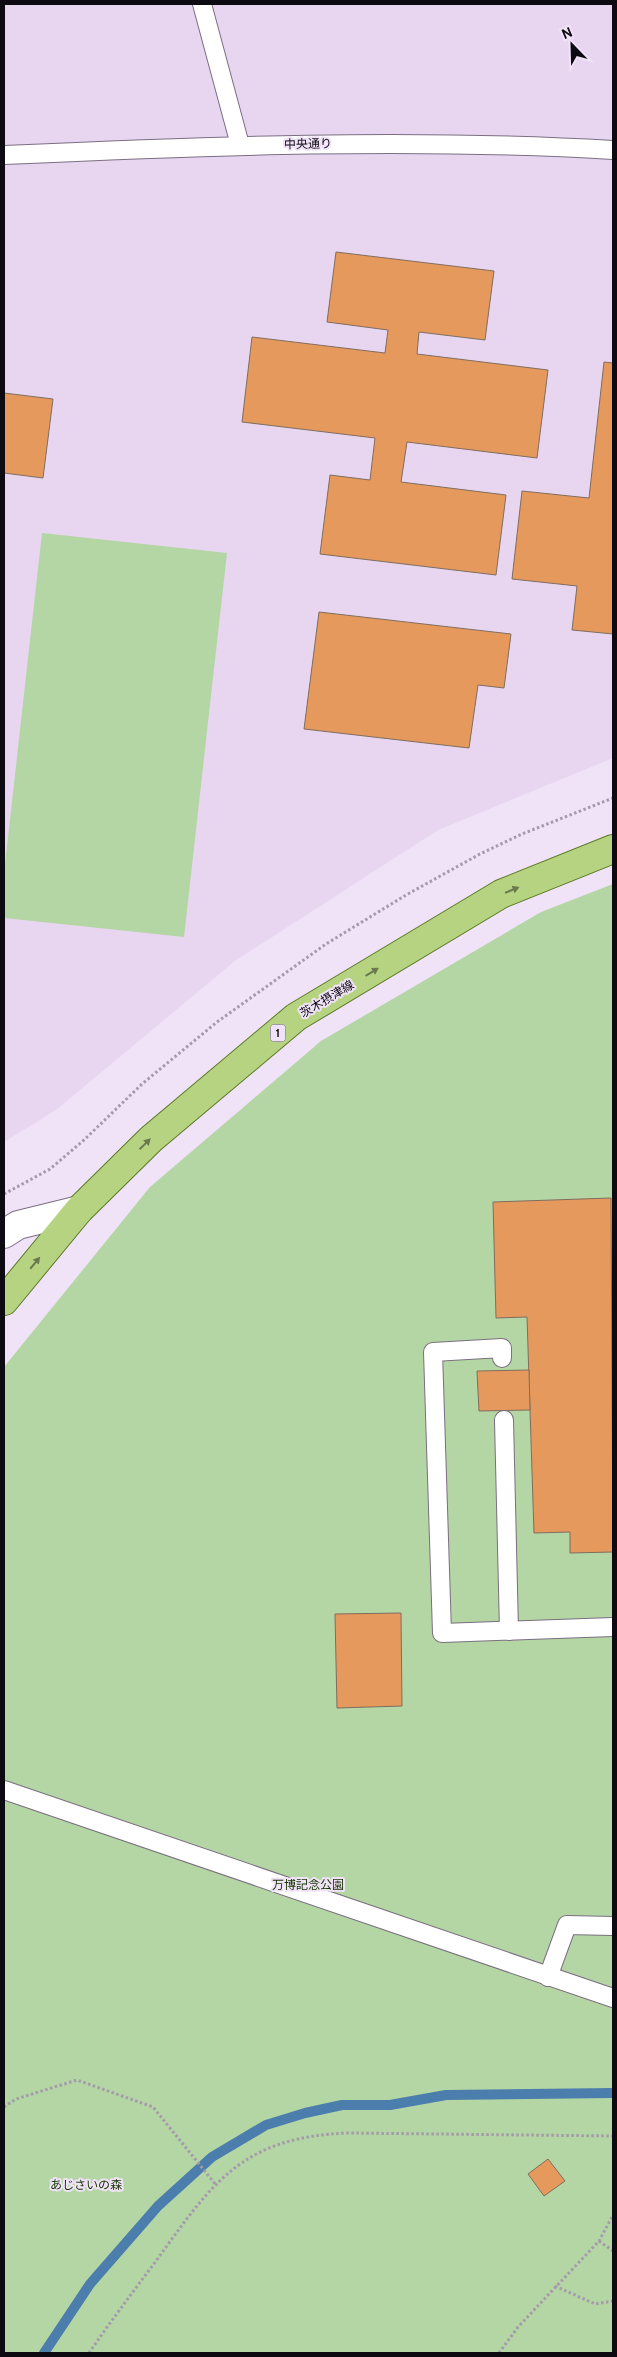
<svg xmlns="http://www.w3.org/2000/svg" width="617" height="2357" viewBox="0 0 617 2357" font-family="Overpass,'Noto Sans JP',sans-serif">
<rect width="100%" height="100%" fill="#f0e2f7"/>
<path fill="#e8d6f1" d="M4 4H613V758L438 830 235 961 56 1110 4 1142Z"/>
<g fill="#b4d6a5">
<path d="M42 533 227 553 184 937 4 918V873Z"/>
<path d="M613 884V2353H4V1367L150 1187 321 1041 541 912Z"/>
</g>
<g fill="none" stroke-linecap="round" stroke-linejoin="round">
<path stroke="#4b7eac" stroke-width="10" d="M44 2353 90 2284 158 2206 212 2157 266 2125 305 2113 342 2105H390L446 2095 613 2093"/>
</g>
<g fill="#e5995c" stroke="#806d5f">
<path d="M336 252 494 271 485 340 419 332 417 354 548 370 537 458 407 442 401 482 506 495 496 575 320 554 330 475 370 480 375 438 242 422 252 337 385 353 388 330 327 322Z"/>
<path d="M604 362 613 363V634L572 630 577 586 512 579 522 491 589 498Z"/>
<path d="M4 393 53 399 43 478 4 473Z"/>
<path d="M319 612 511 634 504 688 478 685 469 748 304 729Z"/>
<path d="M611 1198 613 1552 570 1553V1532L534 1533 527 1317 496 1318 493 1202Z"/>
<path d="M529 1370 530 1410 479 1411 477 1371Z"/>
<path d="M401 1613 402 1706 337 1708 335 1614Z"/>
<path d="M548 2159 565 2181 544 2196 528 2174Z"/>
</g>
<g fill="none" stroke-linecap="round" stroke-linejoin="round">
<g stroke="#7b6e81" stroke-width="20">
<g id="service">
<path d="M202 4 240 145"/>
<path d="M4 155C207 146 410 138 613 150"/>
<path d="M502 1358V1348L433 1352 442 1633 613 1627"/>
<path d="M504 1420 509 1631"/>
<path d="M4 1790 613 1998"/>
<path d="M548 1977 567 1925 613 1926"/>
</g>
</g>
<g stroke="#7b6e81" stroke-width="30">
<path id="minor" d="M4 1234 18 1225 79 1210"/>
</g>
<g stroke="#5b7a24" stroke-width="30">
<path id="primary" d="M4 1301 79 1210 151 1139 296 1017 501 894 613 849"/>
</g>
<g stroke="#a59aaa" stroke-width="3" stroke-dasharray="2.5 2.5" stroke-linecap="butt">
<path d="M4 1194 50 1169 84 1140 142 1084 217 1022 326 944 406 895 480 854 522 834 613 798"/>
<path d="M4 2107 16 2099 77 2080 153 2107 216 2185"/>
<path d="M599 2241 613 2251"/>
<path d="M555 2286 595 2304 613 2301"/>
<path d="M89 2353C110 2322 133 2292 156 2261 213 2182 242 2137 348 2133L613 2136"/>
<path d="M499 2353 518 2327 599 2241 613 2215"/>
</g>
<use href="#service" stroke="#fff" stroke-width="18"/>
<use href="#minor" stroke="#fff" stroke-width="28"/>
<use href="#primary" stroke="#b6d382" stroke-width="28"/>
</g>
<defs><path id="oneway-solid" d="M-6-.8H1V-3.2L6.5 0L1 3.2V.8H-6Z" transform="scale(1.25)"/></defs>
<g fill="#6a794f">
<use href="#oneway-solid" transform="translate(512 890) rotate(-22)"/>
<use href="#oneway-solid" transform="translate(372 972) rotate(-31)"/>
<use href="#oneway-solid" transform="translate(145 1144) rotate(-44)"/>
<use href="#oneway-solid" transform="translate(35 1263) rotate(-50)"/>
</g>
<g text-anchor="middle" stroke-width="4" stroke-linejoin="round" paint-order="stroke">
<rect fill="#f0e2f7" stroke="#524b56" stroke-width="1" x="270.5" y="1024.5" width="15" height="17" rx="4"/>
<g font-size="11" font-weight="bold" fill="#0e0a11">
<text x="278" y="1037">1</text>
</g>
<g font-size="12" fill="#0e0a11" stroke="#f0e2f7">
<text transform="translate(308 144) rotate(-1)" y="4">中央通り</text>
<text transform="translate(327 999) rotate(-31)" y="4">茨木摂津線</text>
</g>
<g font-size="12" fill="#143400" stroke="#f0e2f7">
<text x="308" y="1889">万博記念公園</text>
<text x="86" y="2189">あじさいの森</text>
</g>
</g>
<rect width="617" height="2357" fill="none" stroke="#0e0a11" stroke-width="10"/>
<g transform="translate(572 45) rotate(337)" stroke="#f0e2f7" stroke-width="4" paint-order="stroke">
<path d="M0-4L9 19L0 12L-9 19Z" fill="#0e0a11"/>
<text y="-8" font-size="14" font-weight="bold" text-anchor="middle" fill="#0e0a11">N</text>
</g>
</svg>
